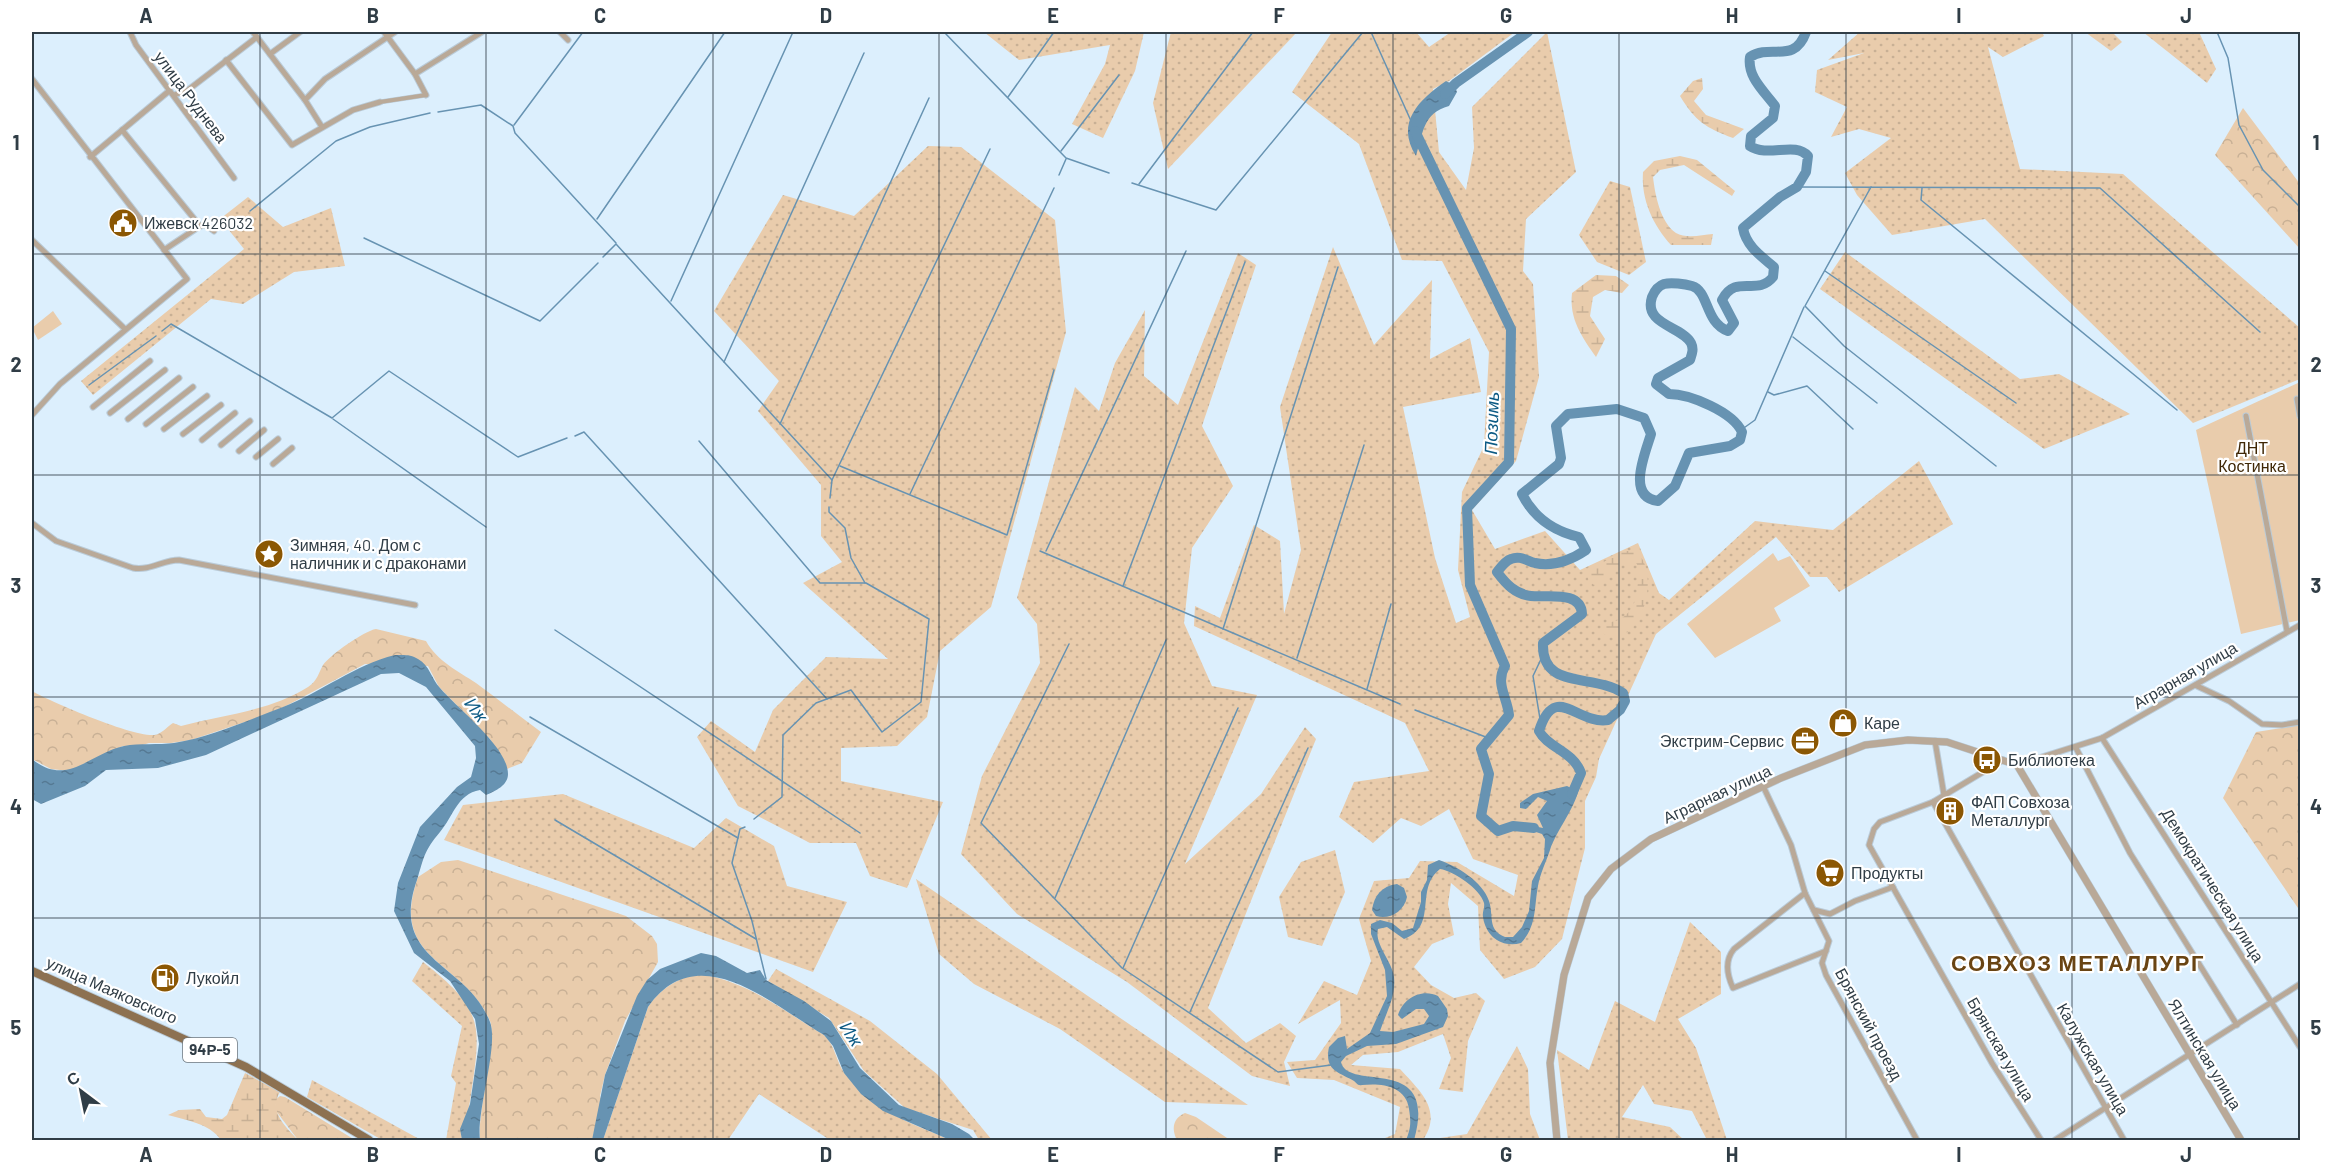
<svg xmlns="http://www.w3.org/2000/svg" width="2332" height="1172" viewBox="0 0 2332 1172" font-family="Barlow,sans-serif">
<defs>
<pattern id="grass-dots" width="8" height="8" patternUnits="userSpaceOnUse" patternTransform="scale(1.5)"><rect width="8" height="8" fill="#e9ccac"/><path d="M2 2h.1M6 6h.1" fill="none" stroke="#c8b095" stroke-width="1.8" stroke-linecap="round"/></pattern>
<pattern id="forest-crowns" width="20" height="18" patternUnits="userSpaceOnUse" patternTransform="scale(1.5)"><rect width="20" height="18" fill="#e9ccac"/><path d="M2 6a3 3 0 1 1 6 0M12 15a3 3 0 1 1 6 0" fill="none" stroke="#c8b095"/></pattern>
<pattern id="wetland-marsh" width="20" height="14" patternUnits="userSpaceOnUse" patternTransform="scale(1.5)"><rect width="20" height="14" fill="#e9ccac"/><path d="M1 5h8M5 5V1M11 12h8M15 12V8" fill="none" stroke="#c8b095"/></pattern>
<pattern id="water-ripples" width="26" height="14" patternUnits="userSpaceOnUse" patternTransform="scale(1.5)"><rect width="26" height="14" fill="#6793b2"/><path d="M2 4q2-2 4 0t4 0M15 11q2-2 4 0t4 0" fill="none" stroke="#557993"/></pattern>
</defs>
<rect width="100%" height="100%" fill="#dceffd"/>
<g fill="url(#grass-dots)">
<path d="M984 32H1144L1135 71 1103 138 1072 124 1105 64 1110 45 1019 60Z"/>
<path d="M1171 32H1297L1168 169 1153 103Z"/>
<path d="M1332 32H1416L1429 47 1451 32H1515L1449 81 1433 89 1439 152 1466 190 1474 148 1472 107 1547 32 1576 172 1526 219 1523 271 1533 284 1539 377 1516 461 1472 510 1495 549 1545 531 1580 570 1638 543 1659 593 1669 600 1755 521 1833 530 1919 461 1953 524 1839 592 1827 577H1810L1776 537 1656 634 1599 759 1596 777 1585 801V848L1562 939 1535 967 1504 979 1480 950 1478 906 1451 883 1448 904 1454 935 1432 944 1414 967 1431 985 1454 998 1476 993 1485 1001 1468 1041 1463 1092 1439 1089 1451 1058 1443 1034 1398 1052 1363 1055 1351 1065 1400 1069C1420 1091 1443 1110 1423 1140H1380L1395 1134 1400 1107 1334 1080 1297 1078 1287 1062 1315 1060 1341 1023 1340 1000 1298 1024 1324 981 1357 995 1371 961 1359 919 1374 881 1409 878 1420 861 1457 862 1514 896 1518 875 1473 859 1449 809 1421 826 1401 818 1373 843 1339 817 1354 782 1429 771 1405 723 1194 626 1195 606 1220 618 1254 525 1280 541 1284 614 1301 550 1280 407 1333 247 1374 345 1432 280 1430 359 1470 338 1481 392 1403 407 1435 558 1456 623 1470 617 1458 570 1462 492 1484 446 1489 352 1442 261 1402 260 1359 144 1292 92Z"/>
<path d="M1860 32H2042L2044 36 2003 57 1988 47 2020 169 2123 174 2300 328V379L2193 423 1985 219 1892 235 1857 195 1845 173 1891 138 1859 129 1831 137 1847 107 1815 92 1817 70 1864 53 1828 60Z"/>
<path d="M2085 32H2112L2122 42 2111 51Z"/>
<path d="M2143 32H2199L2216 69 2207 83Z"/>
<path d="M928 146 961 147 1055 220 1066 332 991 607 940 651 927 717 897 746 841 748V781L943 802 907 888 870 876 856 843H810L738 806 697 737 711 721 755 752 773 710 826 657 888 659 803 583 842 562 821 536V485L758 411 779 381 714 311 783 195 854 216Z"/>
<path d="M1610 181 1630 187 1646 262 1629 275 1597 262 1579 235Z"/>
<path d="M248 197 283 227 331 208 345 266 294 272 243 304 211 299 93 395 81 381 244 249 220 219Z"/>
<path d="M1845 252 2020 379 2059 374 2130 414 2044 449 1820 289Z"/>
<path d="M1238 253 1256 265 1202 426 1233 486 1192 548 1184 623 1212 686 1257 695 1185 864 1261 794 1305 727 1316 739 1208 1008 1246 1043 1280 1023 1296 1036 1284 1062 1290 1086 1252 1076 1127 982 1017 914 961 854 982 776 1040 663 1037 624 1017 598 1075 387 1099 411 1115 363 1145 310 1144 376 1178 405Z"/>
<path d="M563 794 694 848 726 818 774 846 787 886 847 902 813 972 444 840 463 805Z"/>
<path d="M1335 850 1345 892 1322 946 1288 937 1279 897 1301 862Z"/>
<path d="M916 879 1248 1105 1165 1102 1060 1029 974 984 939 954Z"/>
<path d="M1690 922 1721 952V994L1678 1019 1696 1048 1727 1140H1707L1692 1111 1654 1104 1643 1085 1622 1117 1670 1127 1684 1140H1568L1557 1050 1589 1070 1615 1001 1655 1022Z"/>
<path d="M423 962C486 1011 481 1026 470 1101 468 1116 460 1125 462 1140H446L456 1083 451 1076 462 1026 412 981Z"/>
<path d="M776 969 870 1021 937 1074 992 1140H979L973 1130 905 1108 864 1071 829 1018 768 981Z"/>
<path d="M698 974C746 980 784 1011 824 1035 836 1046 836 1063 846 1075 879 1114 905 1120 950 1140H830L759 1094 728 1140H603L648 1007C660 989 677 978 698 974Z"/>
<path d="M1517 1046 1528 1069 1530 1114 1540 1140H1439L1440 1138 1467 1134Z"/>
<path d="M312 1080 421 1140H382L307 1097Z"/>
</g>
<g fill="url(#forest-crowns)">
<path d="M2243 108 2300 184V249L2215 155Z"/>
<path d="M376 629 426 641C437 661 458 671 476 683 498 699 519 716 541 732L522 763 507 769 490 739 439 687 428 666 365 664 284 707 254 719 191 740 171 743H149L136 747 123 746 69 771 51 769 32 759V691C49 701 143 742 158 734 163 732 168 726 173 723L181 726C223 715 270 711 308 687 318 680 318 674 323 665 330 655 364 631 376 629Z"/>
<path d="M2300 725V906L2298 908 2223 798 2256 732Z"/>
<path d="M458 860 626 916 652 936 657 944 658 962 625 1021 605 1075 600 1096 602 1102 592 1140H480C477 1115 497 1037 490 1021 463 959 388 962 418 877L441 862Z"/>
<path d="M280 1096 285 1097 355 1140H298L276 1111 275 1100Z"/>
<path d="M1185 1113 1196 1117 1230 1140H1177C1171 1129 1173 1118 1185 1113Z"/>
</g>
<g fill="url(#wetland-marsh)">
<path d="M1702 78 1703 89 1694 101 1706 115 1744 129 1733 138C1706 128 1695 121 1680 96L1693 81Z"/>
<path d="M1680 156 1697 160 1735 191 1732 196 1684 165 1660 170 1653 177C1655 194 1660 222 1676 233 1686 239 1702 235 1713 234L1711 245H1671C1653 225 1641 200 1643 172L1654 161Z"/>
<path d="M1596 275 1616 276 1629 285 1622 293 1605 290 1593 297 1590 316 1605 339 1596 357C1582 337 1569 319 1572 293Z"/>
<path d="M1622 551H1636C1665 578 1636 659 1599 631L1605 623C1637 621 1640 591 1637 564L1624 563 1594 585 1588 579 1592 569Z"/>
<path d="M245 1073 280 1092C268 1111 285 1126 298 1140H221C209 1123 188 1121 168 1115L179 1110 200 1109 206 1117 222 1119 227 1115Z"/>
</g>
<g fill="#e9ccac">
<path d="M53 311 62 324 38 340 32 328Z"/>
<path d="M2300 382V620L2241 634 2196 430Z"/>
<path d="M1773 553 1778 561 1790 556 1810 586 1774 608 1781 621 1715 658 1687 624Z"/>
</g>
<g fill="url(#water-ripples)">
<path d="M1446 81 1454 85 1457 92 1449 106C1423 113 1423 133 1416 156 1395 122 1419 100 1446 81Z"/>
<path d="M395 655C403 655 411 654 418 659 430 666 431 678 440 688 457 708 508 747 508 774 508 785 496 791 486 795L480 790C457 794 453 817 440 832 424 851 424 857 417 880 388 962 468 962 490 1022 499 1046 476 1112 480 1140H462L460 1129 470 1104 479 1044 475 1019 450 981 414 953 394 911 398 883 420 827 457 787 471 777 476 758 475 746 426 687 399 673 381 674 206 755 158 768 106 770 85 786 41 804 32 799V759C67 788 90 753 124 746 139 743 159 745 174 743 211 737 248 720 283 707 322 692 354 665 395 655Z"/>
<path d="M1579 782C1581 801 1556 830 1550 850 1546 862 1540 874 1538 886 1534 907 1537 926 1521 943 1502 948 1486 937 1483 917 1482 912 1485 908 1484 903 1480 889 1454 871 1440 869 1414 889 1439 926 1404 939L1387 927 1378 929C1374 944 1392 961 1394 977 1396 997 1386 1013 1380 1031L1393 1032 1424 1024 1429 1016 1424 1009H1416L1402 1019 1398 1015C1403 998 1422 988 1438 996L1447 1009 1448 1016 1443 1027 1396 1044 1367 1046 1346 1056 1341 1062C1348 1093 1439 1052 1414 1140H1406C1411 1128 1411 1122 1409 1109 1406 1085 1380 1083 1362 1085 1357 1086 1357 1083 1354 1081 1339 1072 1324 1071 1329 1047L1338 1038 1345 1036 1347 1049 1370 1033 1387 996 1385 970 1371 934V924L1380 920 1392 923 1402 931 1413 928 1421 902V892L1427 880 1428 865 1439 860C1457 866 1483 882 1489 901 1494 916 1487 930 1505 937H1513L1522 927 1529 911 1532 881 1544 858 1545 839 1542 834 1521 827 1529 825 1543 828 1537 815 1547 801 1538 797 1526 809 1520 808V803L1533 794 1567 786 1571 788Z"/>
<path d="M1397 884 1404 888 1407 897C1404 912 1389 920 1376 916L1372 910C1374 895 1382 886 1397 884Z"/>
<path d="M701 953 716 956 747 973 760 970 766 980 804 1001 831 1021 860 1068 899 1105 952 1124 969 1134 975 1140H950L883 1111 861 1094 844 1073 833 1046 824 1035C771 1004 698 936 648 1007L603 1140H592L605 1075 637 996 647 980 660 969Z"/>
</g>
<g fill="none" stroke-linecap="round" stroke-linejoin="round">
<g stroke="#6793b2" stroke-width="1.5">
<path d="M944 32 1066 158 1109 173"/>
<path d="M1371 32 1411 121"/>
<path d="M2217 32 2228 58 2239 125 2263 170 2300 207"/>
<path d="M1008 97 1054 32"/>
<path d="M438 112 481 105 513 126 515 133 616 243"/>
<path d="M514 125 583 32"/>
<path d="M1061 151 1119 75"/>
<path d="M1059 175 1066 159"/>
<path d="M1132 183 1216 210 1363 32"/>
<path d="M1139 184 1253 32"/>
<path d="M1797 187 2100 188 2260 332"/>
<path d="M1871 187 1805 306 1844 346 1996 466"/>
<path d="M1922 188 1921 200 2177 410"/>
<path d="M250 211 336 141 370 127 430 113"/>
<path d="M597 219 725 32"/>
<path d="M364 238 540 321 598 263"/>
<path d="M603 257 616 244 832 480"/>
<path d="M1825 271 2016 403"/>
<path d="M671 301 793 32"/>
<path d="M162 331 171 324 332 418 389 371 518 457 567 438"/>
<path d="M1793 337 1877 403"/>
<path d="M724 362 864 53"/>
<path d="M89 385 156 336"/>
<path d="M1768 392 1774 395 1807 386 1853 429"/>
<path d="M333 419 486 527"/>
<path d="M780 424 929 98"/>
<path d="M1741 430 1755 420 1804 307"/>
<path d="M575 436 584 432 827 699"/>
<path d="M699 441 820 583H866L929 619 921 702 882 732 851 690 816 703 783 735 782 797 754 819"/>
<path d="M840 466 1007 535 1054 370"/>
<path d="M910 494 1054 188"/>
<path d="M830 498 832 480 990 149"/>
<path d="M829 507V512L845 528 851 558 865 583"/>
<path d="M1040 551 1400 704"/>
<path d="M1046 551 1186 251"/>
<path d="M1123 586 1245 262"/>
<path d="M1223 629 1338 267"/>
<path d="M555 630 860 833"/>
<path d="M1069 644 981 823 1122 968 1278 1072 1331 1065"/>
<path d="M1297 658 1364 445"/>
<path d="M1367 689 1391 604"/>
<path d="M1415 710 1491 739"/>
<path d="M530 717 738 838"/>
<path d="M1541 725 1533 676 1543 655"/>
<path d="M555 820 756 939"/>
<path d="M745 827 740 829 732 863 752 921 766 979"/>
<path d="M1055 898 1166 640"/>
<path d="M1123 968 1238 708"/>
<path d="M1190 1012 1308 748"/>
</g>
<g stroke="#6793b2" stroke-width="10">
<path d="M1445 94 1456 83 1528 32"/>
<path d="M1415 131 1511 329 1509 462 1467 508 1470 585 1505 666C1495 683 1507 697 1509 715L1481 749 1489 774 1481 816 1498 831 1513 826 1534 828"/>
<path d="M1572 794 1581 773C1573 751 1548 748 1539 731 1555 681 1577 725 1608 720L1620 710 1625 701 1623 693C1594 673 1541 691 1543 643L1582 614C1581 590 1547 598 1531 596 1515 594 1506 584 1497 572 1501 567 1505 561 1511 559 1520 555 1527 561 1535 563 1553 567 1571 560 1586 550L1579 537C1553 531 1534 518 1522 494L1559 464 1561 458 1556 426 1568 414 1617 409 1644 418 1651 434C1645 454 1626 497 1658 501L1675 486 1689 453 1730 446 1740 440 1742 432C1733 412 1690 394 1669 394L1656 384 1658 378 1690 360C1692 354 1694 349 1691 343 1682 326 1643 325 1652 297 1654 292 1658 286 1664 284 1671 282 1685 284 1692 286 1709 291 1705 323 1728 331L1734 323 1722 300C1736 273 1757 297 1773 277L1774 267C1761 256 1746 246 1743 228L1780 197 1797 187 1806 172 1808 156C1795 141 1768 158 1750 146L1751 136 1773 118 1775 106C1764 91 1747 77 1750 57 1771 43 1794 65 1806 32"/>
</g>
<g stroke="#bacbd8" stroke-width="5">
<path id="pedestrian" d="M380 102 426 95"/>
</g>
<g stroke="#bacbd8" stroke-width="7">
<g id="minor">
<path d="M130 32 136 45 234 178"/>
<path d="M253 32 305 100 322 127"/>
<path d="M384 32 415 74 426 95"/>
<path d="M560 32 568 40"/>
<path d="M270 54 300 32"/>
<path d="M226 60 292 145 353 110 380 102"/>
<path d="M415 74 482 32"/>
<path d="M32 79 187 279 60 384 32 415"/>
<path d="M174 95 188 90 257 37"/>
<path d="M305 100 325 79 395 32"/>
<path d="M122 130 200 226"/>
<path d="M90 157 169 91"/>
<path d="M32 240 125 329"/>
<path d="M164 250 200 226 206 225 214 231"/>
<path d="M2297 399 2300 416"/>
<path d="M93 407 150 361"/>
<path d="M110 413 165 370"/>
<path d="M2246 416 2287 631"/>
<path d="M128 419 179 378"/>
<path d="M146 424 193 387"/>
<path d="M164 429 207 396"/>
<path d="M183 434 221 405"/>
<path d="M202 440 235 413"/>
<path d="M221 445 250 421"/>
<path d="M239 451 264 430"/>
<path d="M256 457 278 439"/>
<path d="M273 464 292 448"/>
<path d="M32 523 56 541 133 568C150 571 163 560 179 560L415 605"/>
<path d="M2197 686 2229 701 2262 724 2282 725 2300 722"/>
<path d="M2102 738 2300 1047"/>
<path d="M1935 741 1944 795"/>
<path d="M2076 748 2130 853 2237 1025"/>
<path d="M2003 760 1933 802 1880 822 1874 829 1869 845 1992 1063 2041 1140"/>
<path d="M2017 765 2102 738 2300 625"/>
<path d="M1763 786 1791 845 1805 893 1829 941 1822 963 1826 975 1917 1140"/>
<path d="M1933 802 2124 1140"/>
<path d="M1805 893 1734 949C1724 961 1727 975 1733 988L1826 951"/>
<path d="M1814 910 1830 914 1855 901 1893 887"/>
<path d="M2055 1140 2300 984"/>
</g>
</g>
<g stroke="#bacbd8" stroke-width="8">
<path id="tertiary" d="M1557 1140 1550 1063 1564 975 1588 898 1611 869 1651 839 1781 778 1865 745 1908 740 1947 742 2017 765 2241 1140"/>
</g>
<g stroke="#bacbd8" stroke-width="10">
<path id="primary" d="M32 971 246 1067 369 1140"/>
</g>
<use href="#pedestrian" stroke="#b9a998" stroke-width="4"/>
<use href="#minor" stroke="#b9a998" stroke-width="5"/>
<use href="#tertiary" stroke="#b9a998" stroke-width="7"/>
<use href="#primary" stroke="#8d7151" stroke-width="8"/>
</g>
<path fill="none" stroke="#303d46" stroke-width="1.5" stroke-opacity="0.55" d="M260 32V1140M486 32V1140M713 32V1140M939 32V1140M1166 32V1140M1393 32V1140M1619 32V1140M1846 32V1140M2072 32V1140M32 254H2300M32 475H2300M32 697H2300M32 918H2300"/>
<defs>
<g id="civic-disc" transform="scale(1.5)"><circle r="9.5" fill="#8b5703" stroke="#fff"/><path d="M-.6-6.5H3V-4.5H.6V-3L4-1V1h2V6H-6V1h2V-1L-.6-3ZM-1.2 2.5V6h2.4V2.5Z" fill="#fff"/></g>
<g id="sight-disc" transform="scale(1.5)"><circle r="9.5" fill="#8b5703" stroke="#fff"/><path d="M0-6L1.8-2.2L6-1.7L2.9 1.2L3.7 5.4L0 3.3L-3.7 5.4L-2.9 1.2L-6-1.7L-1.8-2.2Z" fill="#fff"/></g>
<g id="shop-disc" transform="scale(1.5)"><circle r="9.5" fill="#8b5703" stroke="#fff"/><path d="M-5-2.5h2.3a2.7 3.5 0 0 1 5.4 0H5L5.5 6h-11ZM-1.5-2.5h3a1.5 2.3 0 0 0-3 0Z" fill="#fff"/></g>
<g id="office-disc" transform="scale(1.5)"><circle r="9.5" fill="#8b5703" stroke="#fff"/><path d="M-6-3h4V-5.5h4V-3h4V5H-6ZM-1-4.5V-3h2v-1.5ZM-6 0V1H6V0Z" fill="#fff"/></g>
<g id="bus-disc" transform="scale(1.5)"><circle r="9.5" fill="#8b5703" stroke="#fff"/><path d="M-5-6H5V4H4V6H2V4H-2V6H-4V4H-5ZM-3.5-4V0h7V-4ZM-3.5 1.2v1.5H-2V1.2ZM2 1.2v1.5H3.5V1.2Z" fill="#fff"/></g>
<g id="building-disc" transform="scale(1.5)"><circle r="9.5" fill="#8b5703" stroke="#fff"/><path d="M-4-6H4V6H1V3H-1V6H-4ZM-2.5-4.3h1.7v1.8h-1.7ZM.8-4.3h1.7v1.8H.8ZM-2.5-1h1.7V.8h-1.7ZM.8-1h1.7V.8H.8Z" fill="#fff"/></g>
<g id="supermarket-disc" transform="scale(1.5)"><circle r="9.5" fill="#8b5703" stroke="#fff"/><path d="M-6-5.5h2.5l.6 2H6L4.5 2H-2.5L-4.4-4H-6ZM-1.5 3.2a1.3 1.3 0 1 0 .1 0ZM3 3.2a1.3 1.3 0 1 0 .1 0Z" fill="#fff"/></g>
<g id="fuel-disc" transform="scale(1.5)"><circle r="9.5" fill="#8b5703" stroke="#fff"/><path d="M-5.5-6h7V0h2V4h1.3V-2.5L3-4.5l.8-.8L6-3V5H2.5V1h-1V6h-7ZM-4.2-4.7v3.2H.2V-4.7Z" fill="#fff"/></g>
</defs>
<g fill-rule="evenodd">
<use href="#civic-disc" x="123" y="223"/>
<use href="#sight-disc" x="269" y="554"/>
<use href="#shop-disc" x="1843" y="723"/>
<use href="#office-disc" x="1805" y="741"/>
<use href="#bus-disc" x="1987" y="760"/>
<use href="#building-disc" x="1950" y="811"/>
<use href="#supermarket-disc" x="1830" y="873"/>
<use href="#fuel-disc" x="165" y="978"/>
</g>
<g text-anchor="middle" stroke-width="4.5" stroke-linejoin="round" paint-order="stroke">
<rect fill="#fff" stroke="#6e777e" stroke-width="1.5" x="183" y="1038" width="54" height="24" rx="4.5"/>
<g font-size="15" font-weight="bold" fill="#303d46">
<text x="210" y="1055">94Р-5</text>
</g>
<g font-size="16" fill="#303d46" stroke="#fff">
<text transform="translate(191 97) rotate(53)" y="6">улица Руднева</text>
<text transform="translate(2185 675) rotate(-30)" y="6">Аграрная улица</text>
<text transform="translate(1717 794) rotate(-25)" y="6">Аграрная улица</text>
<text transform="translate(2213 885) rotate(58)" y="6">Демократическая улица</text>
<text transform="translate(112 990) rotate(24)" y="6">улица Маяковского</text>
<text transform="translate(1869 1024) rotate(62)" y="6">Брянский проезд</text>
<text transform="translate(2001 1049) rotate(60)" y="6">Брянская улица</text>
<text transform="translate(2205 1054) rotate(59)" y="6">Ялтинская улица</text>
<text transform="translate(2093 1059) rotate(60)" y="6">Калужская улица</text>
</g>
<g font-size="16" fill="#303d46" stroke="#fff" text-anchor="start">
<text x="144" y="229">Ижевск 426032</text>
<text x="290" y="551">Зимняя, 40. Дом с<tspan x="290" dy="18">наличник и с драконами</tspan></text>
<text x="1864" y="729">Каре</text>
<text x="1784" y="747" text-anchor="end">Экстрим-Сервис</text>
<text x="2008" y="766">Библиотека</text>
<text x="1971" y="808">ФАП Совхоза<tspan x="1971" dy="18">Металлург</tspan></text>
<text x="1851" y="879">Продукты</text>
<text x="186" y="984">Лукойл</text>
</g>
<g font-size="16" fill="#3f2706" stroke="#fff">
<text x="2252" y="454">ДНТ<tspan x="2252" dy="18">Костинка</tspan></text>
</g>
<g font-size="18" font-style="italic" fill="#0c5a84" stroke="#fff">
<text transform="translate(1492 423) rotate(-88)" y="6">Позимь</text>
<text transform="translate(476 710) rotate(53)" y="6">Иж</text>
<text transform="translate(851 1034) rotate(57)" y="6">Иж</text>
</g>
<g font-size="22" font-weight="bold" letter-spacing="1.5" fill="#694413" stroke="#fff">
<text x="2078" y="971">СОВХОЗ МЕТАЛЛУРГ</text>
</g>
</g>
<rect width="2332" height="1172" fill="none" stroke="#ffffff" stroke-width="66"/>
<g transform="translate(81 1091) rotate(328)" stroke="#ffffff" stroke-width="4.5" paint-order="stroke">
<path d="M0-4.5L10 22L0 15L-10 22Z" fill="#303d46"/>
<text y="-9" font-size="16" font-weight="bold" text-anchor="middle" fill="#303d46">С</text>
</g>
<rect x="33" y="33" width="2266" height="1106" fill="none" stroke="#303d46" stroke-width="2"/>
<g font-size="20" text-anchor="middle" font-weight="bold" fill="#303d46">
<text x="146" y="23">A</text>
<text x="373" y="23">B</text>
<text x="600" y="23">C</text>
<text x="826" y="23">D</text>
<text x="1053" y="23">E</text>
<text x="1279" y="23">F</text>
<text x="1506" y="23">G</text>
<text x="1732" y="23">H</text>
<text x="1959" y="23">I</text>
<text x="2186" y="23">J</text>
<text x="16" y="150">1</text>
<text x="2316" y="150">1</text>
<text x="16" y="372">2</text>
<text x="2316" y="372">2</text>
<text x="16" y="593">3</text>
<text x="2316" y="593">3</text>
<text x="16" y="814">4</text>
<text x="2316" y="814">4</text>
<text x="16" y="1035">5</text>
<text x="2316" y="1035">5</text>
<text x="146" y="1162">A</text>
<text x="373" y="1162">B</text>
<text x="600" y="1162">C</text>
<text x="826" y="1162">D</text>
<text x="1053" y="1162">E</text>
<text x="1279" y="1162">F</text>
<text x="1506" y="1162">G</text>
<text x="1732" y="1162">H</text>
<text x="1959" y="1162">I</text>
<text x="2186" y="1162">J</text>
</g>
</svg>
